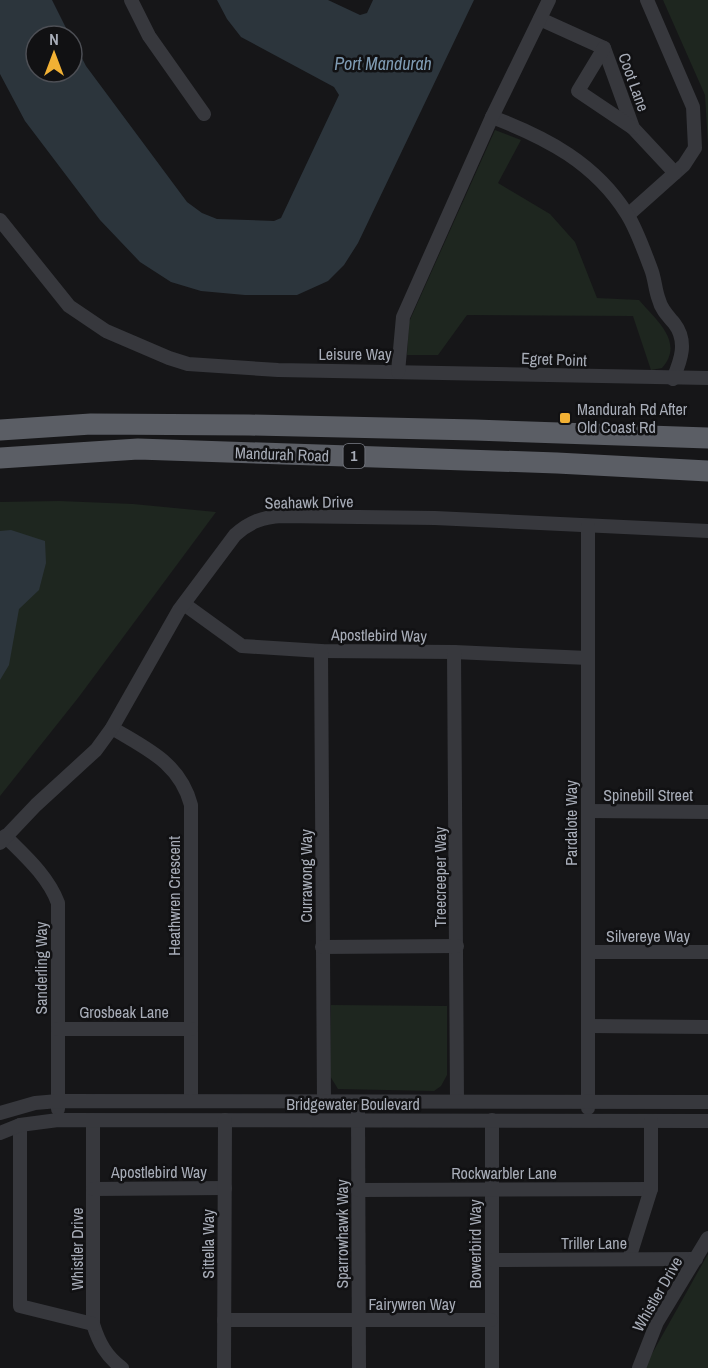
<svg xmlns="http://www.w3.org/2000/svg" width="708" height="1368" viewBox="0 0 708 1368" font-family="'Archivo Narrow',sans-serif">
<rect width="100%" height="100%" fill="#161618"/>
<g fill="#1e261f">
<path d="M663 0H708V145L705 95Z"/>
<path d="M495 130 521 140 498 183 550 214 575 242 597 298 639 300C656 320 685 342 662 368L651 370 633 316 467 315 438 355H407L409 322Z"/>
<path d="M59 501 133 504 216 512 78 698 0 796V502Z"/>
<path d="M331 1005 447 1006V1075L441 1086 434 1091 338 1089 330 1076Z"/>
<path d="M708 1254V1368H644Z"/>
</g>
<g fill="#2c353c">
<path d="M0 0H52L70 36H36V72H72V39L86 66 187 202 202 213 217 219 274 221 281 218 339 95 334 87 241 37 227 19 217 0H328L360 15 367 13 373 0H474L358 243 344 265 328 281 297 295H245L201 291 171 282 140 262 100 220 25 121 0 74Z"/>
<path d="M11 530 45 541 46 563 39 590 19 609 9 665 0 680V531Z"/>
</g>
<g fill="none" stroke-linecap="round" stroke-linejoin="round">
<g stroke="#37383d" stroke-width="14">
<path d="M131 0 149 36 204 114"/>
<path d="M647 0 693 107 695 148 684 165 675 173"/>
<path d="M540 19 604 48 633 128 675 173 628 215"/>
<path d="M604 48 578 91 633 128"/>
<path d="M492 117C547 138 595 163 627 214 637 230 644 251 651 269 655 279 655 290 659 300 661 309 668 316 674 323 688 341 681 360 673 379"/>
<path d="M0 220 69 306 106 331 169 358 188 364 278 370 708 378"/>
<path d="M398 372 403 317 492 117 549 0"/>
<path d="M184 604 242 646 321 651 454 652 588 658"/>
<path d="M321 651 324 1101"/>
<path d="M454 652 457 1101"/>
<path d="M112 728C147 749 180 763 191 805V1101"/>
<path d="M588 811 708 812"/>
<path d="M5 836C25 856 48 876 58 903V1109"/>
<path d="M0 843 36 805 96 750 112 728 179 610 235 535C249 522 263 517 282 516L435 518 708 531"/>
<path d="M322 947 457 946"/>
<path d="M588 952H708"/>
<path d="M588 1026 708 1027"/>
<path d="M58 1029H191"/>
<path d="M588 1108V526"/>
<path d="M358 1112 359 1368"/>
<path d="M0 1113 35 1103 58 1101 708 1102"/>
<path d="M93 1120V1324C99 1343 106 1356 122 1368"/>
<path d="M492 1120V1368"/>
<path d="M20 1125V1306L93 1324"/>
<path d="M0 1133 20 1125 58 1120 708 1121"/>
<path d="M93 1189 225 1188"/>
<path d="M358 1190 651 1189"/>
<path d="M629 1259 651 1189V1121"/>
<path d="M492 1260 696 1259"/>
<path d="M224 1320H491"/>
<path d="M224 1368 225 1120"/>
<path d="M639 1368 657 1322 708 1238"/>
</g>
<g stroke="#5b5e65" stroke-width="21">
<path d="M0 430 91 424 249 425 475 430 708 438"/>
<path d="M0 458 138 449 557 463 708 471"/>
</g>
</g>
<rect fill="#f2b134" stroke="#111113" stroke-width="2" x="559" y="412" width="12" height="12" rx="3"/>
<g text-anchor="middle" stroke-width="5" stroke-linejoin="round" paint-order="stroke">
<rect fill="#111113" stroke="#7b7e86" stroke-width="1.5" x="343.5" y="444" width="21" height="24" rx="4.5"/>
<g font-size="15" font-weight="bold" fill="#a8adb8">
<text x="354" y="461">1</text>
</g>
<g font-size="16" fill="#a8adb8" stroke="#111113">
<text transform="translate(634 82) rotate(70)" y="6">Coot Lane</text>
<text x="355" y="360">Leisure Way</text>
<text transform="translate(554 359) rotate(2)" y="6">Egret Point</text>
<text transform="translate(282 454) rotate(2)" y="6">Mandurah Road</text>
<text transform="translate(309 502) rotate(-1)" y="6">Seahawk Drive</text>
<text transform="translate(379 635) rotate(1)" y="6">Apostlebird Way</text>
<text x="648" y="801">Spinebill Street</text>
<text transform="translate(571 823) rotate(-90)" y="6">Pardalote Way</text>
<text transform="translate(306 876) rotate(-90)" y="6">Currawong Way</text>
<text transform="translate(440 877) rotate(-90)" y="6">Treecreeper Way</text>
<text transform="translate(174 896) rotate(-90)" y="6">Heathwren Crescent</text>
<text x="648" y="942">Silvereye Way</text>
<text transform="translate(41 968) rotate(-90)" y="6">Sanderling Way</text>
<text x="124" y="1018">Grosbeak Lane</text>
<text x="353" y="1110">Bridgewater Boulevard</text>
<text x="159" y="1178">Apostlebird Way</text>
<text x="504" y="1179">Rockwarbler Lane</text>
<text transform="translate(342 1234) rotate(-90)" y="6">Sparrowhawk Way</text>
<text x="594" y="1249">Triller Lane</text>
<text transform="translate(208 1244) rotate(-90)" y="6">Sittella Way</text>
<text transform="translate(475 1244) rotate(-90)" y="6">Bowerbird Way</text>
<text transform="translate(77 1249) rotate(-90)" y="6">Whistler Drive</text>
<text transform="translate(657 1294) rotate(-60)" y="6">Whistler Drive</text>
<text x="412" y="1310">Fairywren Way</text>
</g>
<g font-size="16" fill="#a8adb8" stroke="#111113" text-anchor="start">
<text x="577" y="415">Mandurah Rd After<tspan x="577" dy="18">Old Coast Rd</tspan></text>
</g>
<g font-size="18" font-style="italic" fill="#7f9bb3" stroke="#111113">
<text x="383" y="70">Port Mandurah</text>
</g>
</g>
<g transform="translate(54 54)"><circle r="28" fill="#111113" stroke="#4d4f55" stroke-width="1.5"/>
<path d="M0-4.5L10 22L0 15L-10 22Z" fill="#f2b134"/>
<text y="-9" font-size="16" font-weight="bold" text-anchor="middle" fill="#a8adb8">N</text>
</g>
</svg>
